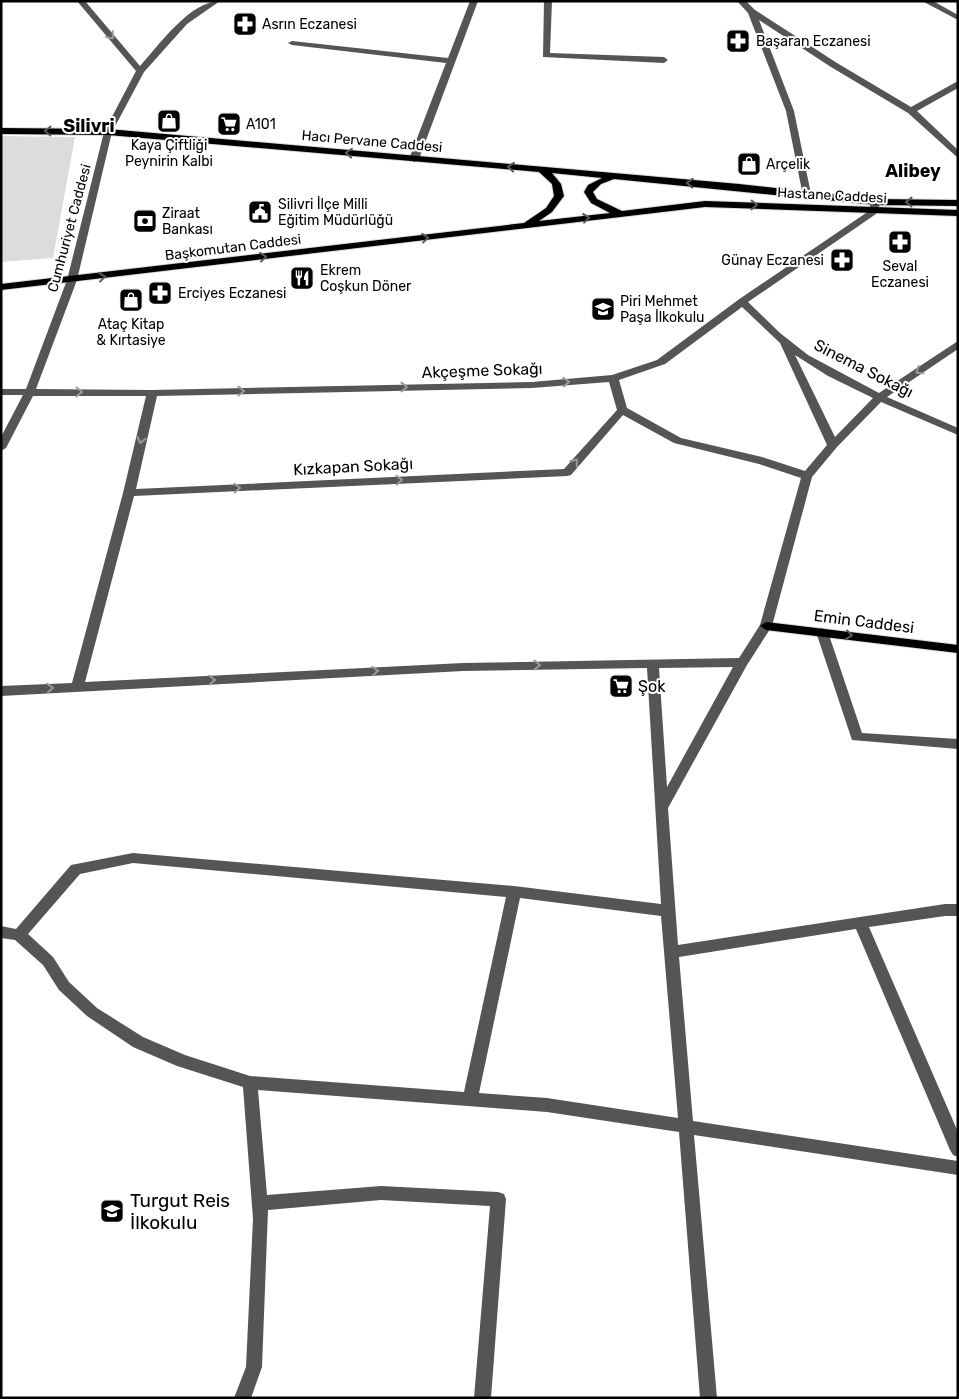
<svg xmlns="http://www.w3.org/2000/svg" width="959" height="1399" viewBox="0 0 959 1399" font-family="Rubik,sans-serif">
<rect width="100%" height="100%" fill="#fff"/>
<path fill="#dcdcdc" d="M1 136 75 137 53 258 1 262Z"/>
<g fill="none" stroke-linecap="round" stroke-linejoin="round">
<g stroke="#dbdbdb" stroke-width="2">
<g id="major">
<path d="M1 128 108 129 739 184 876 199 958 200V206L876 205 614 179 601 184 593 192 597 199 622 211 705 201 958 210V216L705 207 1 290V284L524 223 546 208 554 196 552 184 539 172 108 135 1 134ZM552 173 602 178 588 185 584 192 591 203 610 213 539 221 552 212 564 196 561 184Z"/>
<path d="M766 622 958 645V653L766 630 760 626Z"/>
</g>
</g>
<g fill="#555" fill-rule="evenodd">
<path d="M77 1H85L140 66C159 45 190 1 220 1L187 24 144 72 112 132 77 280 36 389 152 390 532 382 612 375 657 360 738 300 869 211 871 202 876 199 881 202 876 214 748 302 780 333 808 355 879 393 958 341V349L887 397 958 428V435L881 402 837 447 812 477 772 626 747 665 668 808 678 945 945 904H958V916H945L869 927 958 1132V1157L953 1155 950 1150 856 929 679 957 693 1121 958 1161V1175L694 1135 717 1398H700L679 1132 547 1112 258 1090 267 1195 381 1186 498 1192 504 1194 506 1199 491 1398H474L490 1206 381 1200 268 1210 262 1367 251 1398H234L246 1367 253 1219 243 1087 177 1066 133 1047 87 1016 59 990 43 965 15 940 1 938V926L16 929 71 865 133 853 514 886 661 904 647 668 463 671 1 696V686L72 683 123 493 146 396H33L6 448 1 451V437L23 395H1V389H26L67 280 104 132 136 71ZM742 307 780 343 827 445 805 471 762 457 681 438 627 408 619 380 665 364ZM795 355 828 376 873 398 835 437ZM609 382 617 410 564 469 136 489 157 396 532 388ZM623 415 674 443 759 464 801 478 760 625 739 658 463 663 85 682 134 496 567 476 571 475ZM733 667 667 787 659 668ZM133 863 506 897 464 1092 250 1076 185 1055 143 1037 97 1008 69 982 53 957 28 934 80 874ZM520 898 661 916 678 1118 547 1098 479 1093Z"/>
<path d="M470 1H478L419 159 414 162 409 159 446 63 292 45 288 43 292 41 448 58Z"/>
<path d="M544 1H552L550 53 664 57 668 60 664 63 543 57Z"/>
<path d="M737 1H746L755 10 837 63 911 107 958 81V88L917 111 958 150V158L908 113 831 67 759 20 794 111 811 194 806 197 803 196 786 111 748 13Z"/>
<path d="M922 1H933L958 15V20Z"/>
<path d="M822 628 828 632 862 733 958 739V749L852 740 816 632Z"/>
</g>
<use href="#major" fill="#000" fill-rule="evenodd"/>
</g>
<defs><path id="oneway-chevron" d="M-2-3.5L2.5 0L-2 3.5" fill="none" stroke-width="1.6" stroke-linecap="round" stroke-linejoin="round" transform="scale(1.25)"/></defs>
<g stroke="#999">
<use href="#oneway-chevron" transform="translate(111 36) rotate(49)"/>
<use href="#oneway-chevron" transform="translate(919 371) rotate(146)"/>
<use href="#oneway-chevron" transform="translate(566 382) rotate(-5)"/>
<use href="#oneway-chevron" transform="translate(404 387) rotate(-1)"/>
<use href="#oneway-chevron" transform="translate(241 391) rotate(-1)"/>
<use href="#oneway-chevron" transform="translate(79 392) rotate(1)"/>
<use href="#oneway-chevron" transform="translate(141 440) rotate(103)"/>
<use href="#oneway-chevron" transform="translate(575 462) rotate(-51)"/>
<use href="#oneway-chevron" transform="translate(399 480) rotate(-3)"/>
<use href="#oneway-chevron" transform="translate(237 488) rotate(-3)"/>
<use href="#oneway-chevron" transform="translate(537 665) rotate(-1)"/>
<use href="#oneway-chevron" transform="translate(375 671) rotate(-3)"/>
<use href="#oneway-chevron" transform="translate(212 680) rotate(-3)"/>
<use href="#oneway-chevron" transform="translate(50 688) rotate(-3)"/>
</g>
<g stroke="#595959">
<use href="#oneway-chevron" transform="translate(48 131) rotate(-179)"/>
<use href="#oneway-chevron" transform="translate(349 153) rotate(-175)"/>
<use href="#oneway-chevron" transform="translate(511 167) rotate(-175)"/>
<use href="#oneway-chevron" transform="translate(690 183) rotate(-175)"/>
<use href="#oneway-chevron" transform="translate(909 202) rotate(-179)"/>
<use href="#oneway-chevron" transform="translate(754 205) rotate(1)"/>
<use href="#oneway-chevron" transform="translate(586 218) rotate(-7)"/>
<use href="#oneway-chevron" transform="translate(425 238) rotate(-7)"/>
<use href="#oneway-chevron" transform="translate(263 257) rotate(-7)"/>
<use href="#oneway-chevron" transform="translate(102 277) rotate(-7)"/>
<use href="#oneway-chevron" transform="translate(849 635) rotate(7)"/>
</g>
<defs>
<g id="pharmacy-square" transform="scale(1.25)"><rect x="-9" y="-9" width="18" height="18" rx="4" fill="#000" stroke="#fff"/><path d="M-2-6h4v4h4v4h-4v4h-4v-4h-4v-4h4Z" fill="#fff"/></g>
<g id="shop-square" transform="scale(1.25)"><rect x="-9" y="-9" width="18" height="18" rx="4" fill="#000" stroke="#fff"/><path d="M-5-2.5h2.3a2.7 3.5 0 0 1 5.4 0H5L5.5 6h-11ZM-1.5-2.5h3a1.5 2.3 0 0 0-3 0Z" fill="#fff"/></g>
<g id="supermarket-square" transform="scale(1.25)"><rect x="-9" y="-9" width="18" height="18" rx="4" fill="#000" stroke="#fff"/><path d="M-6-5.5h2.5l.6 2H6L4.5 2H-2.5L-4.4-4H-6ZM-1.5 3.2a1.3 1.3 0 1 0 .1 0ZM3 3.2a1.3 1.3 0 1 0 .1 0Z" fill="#fff"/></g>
<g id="civic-square" transform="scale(1.25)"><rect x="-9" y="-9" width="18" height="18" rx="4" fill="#000" stroke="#fff"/><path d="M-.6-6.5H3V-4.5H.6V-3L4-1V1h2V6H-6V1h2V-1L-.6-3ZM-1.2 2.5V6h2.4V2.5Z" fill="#fff"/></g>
<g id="bank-square" transform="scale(1.25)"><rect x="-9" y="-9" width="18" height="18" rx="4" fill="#000" stroke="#fff"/><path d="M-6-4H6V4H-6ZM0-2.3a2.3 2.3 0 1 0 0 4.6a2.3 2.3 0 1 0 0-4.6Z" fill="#fff"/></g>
<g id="restaurant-square" transform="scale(1.25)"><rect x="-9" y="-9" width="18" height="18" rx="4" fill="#000" stroke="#fff"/><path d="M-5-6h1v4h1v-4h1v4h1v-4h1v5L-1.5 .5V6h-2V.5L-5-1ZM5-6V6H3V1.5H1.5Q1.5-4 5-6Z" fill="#fff"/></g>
<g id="school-square" transform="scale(1.25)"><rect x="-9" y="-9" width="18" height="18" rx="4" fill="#000" stroke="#fff"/><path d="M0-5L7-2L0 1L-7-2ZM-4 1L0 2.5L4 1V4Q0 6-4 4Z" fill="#fff"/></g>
</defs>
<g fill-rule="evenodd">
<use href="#pharmacy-square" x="245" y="24"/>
<use href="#pharmacy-square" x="738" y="41"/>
<use href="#shop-square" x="169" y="121"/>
<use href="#supermarket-square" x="229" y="124"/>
<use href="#shop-square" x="749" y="164"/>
<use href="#civic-square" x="260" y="212"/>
<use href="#bank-square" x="145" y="221"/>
<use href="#pharmacy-square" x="900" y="242"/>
<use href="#pharmacy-square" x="842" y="260"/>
<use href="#restaurant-square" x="302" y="278"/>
<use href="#pharmacy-square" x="160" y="293"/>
<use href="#shop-square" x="131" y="300"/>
<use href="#school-square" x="603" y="309"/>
<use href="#supermarket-square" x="621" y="686"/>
<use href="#school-square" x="112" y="1211"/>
</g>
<g text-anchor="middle" stroke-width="4" stroke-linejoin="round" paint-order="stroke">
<g font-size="14" fill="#000" stroke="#fff" text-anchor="start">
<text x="262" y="29">Asrın Eczanesi</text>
<text x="756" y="46">Başaran Eczanesi</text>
<text x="246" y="129">A101</text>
<text x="169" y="150" text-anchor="middle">Kaya Çiftliği<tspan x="169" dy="16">Peynirin Kalbi</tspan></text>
<text x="766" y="169">Arçelik</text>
<text x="278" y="209">Silivri İlçe Milli<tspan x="278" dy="16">Eğitim Müdürlüğü</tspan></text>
<text x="162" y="218">Ziraat<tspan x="162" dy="16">Bankası</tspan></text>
<text x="824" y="265" text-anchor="end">Günay Eczanesi</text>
<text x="900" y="271" text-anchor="middle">Seval<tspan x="900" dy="16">Eczanesi</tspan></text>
<text x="320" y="275">Ekrem<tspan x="320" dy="16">Coşkun Döner</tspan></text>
<text x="178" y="298">Erciyes Eczanesi</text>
<text x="620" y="306">Piri Mehmet<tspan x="620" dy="16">Paşa İlkokulu</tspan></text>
<text x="131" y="329" text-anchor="middle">Ataç Kitap<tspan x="131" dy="16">&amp; Kırtasiye</tspan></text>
</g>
<g font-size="14" fill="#000" stroke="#fff">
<text transform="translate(372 141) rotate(5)" y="5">Hacı Pervane Caddesi</text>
<text transform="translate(832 195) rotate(3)" y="5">Hastane Caddesi</text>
<text transform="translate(69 228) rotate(-75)" y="5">Cumhuriyet Caddesi</text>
<text transform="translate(233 247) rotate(-7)" y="5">Başkomutan Caddesi</text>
</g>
<g font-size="16" fill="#000" stroke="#fff">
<text transform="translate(864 368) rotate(27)" y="6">Sinema Sokağı</text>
<text transform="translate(482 370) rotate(-2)" y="6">Akçeşme Sokağı</text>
<text transform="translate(353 466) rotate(-3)" y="6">Kızkapan Sokağı</text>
<text transform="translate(864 621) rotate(7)" y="6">Emin Caddesi</text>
</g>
<g font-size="16" fill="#000" stroke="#fff" text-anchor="start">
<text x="638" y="692">Şok</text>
</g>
<g font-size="18" font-weight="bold" fill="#000" stroke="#fff">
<text x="89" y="132">Silivri</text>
<text x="913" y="177">Alibey</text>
</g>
<g font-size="19" fill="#000" stroke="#fff" text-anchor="start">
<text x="130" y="1207">Turgut Reis<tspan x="130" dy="22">İlkokulu</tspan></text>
</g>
</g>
<rect width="959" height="1399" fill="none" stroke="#000000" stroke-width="5"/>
</svg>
